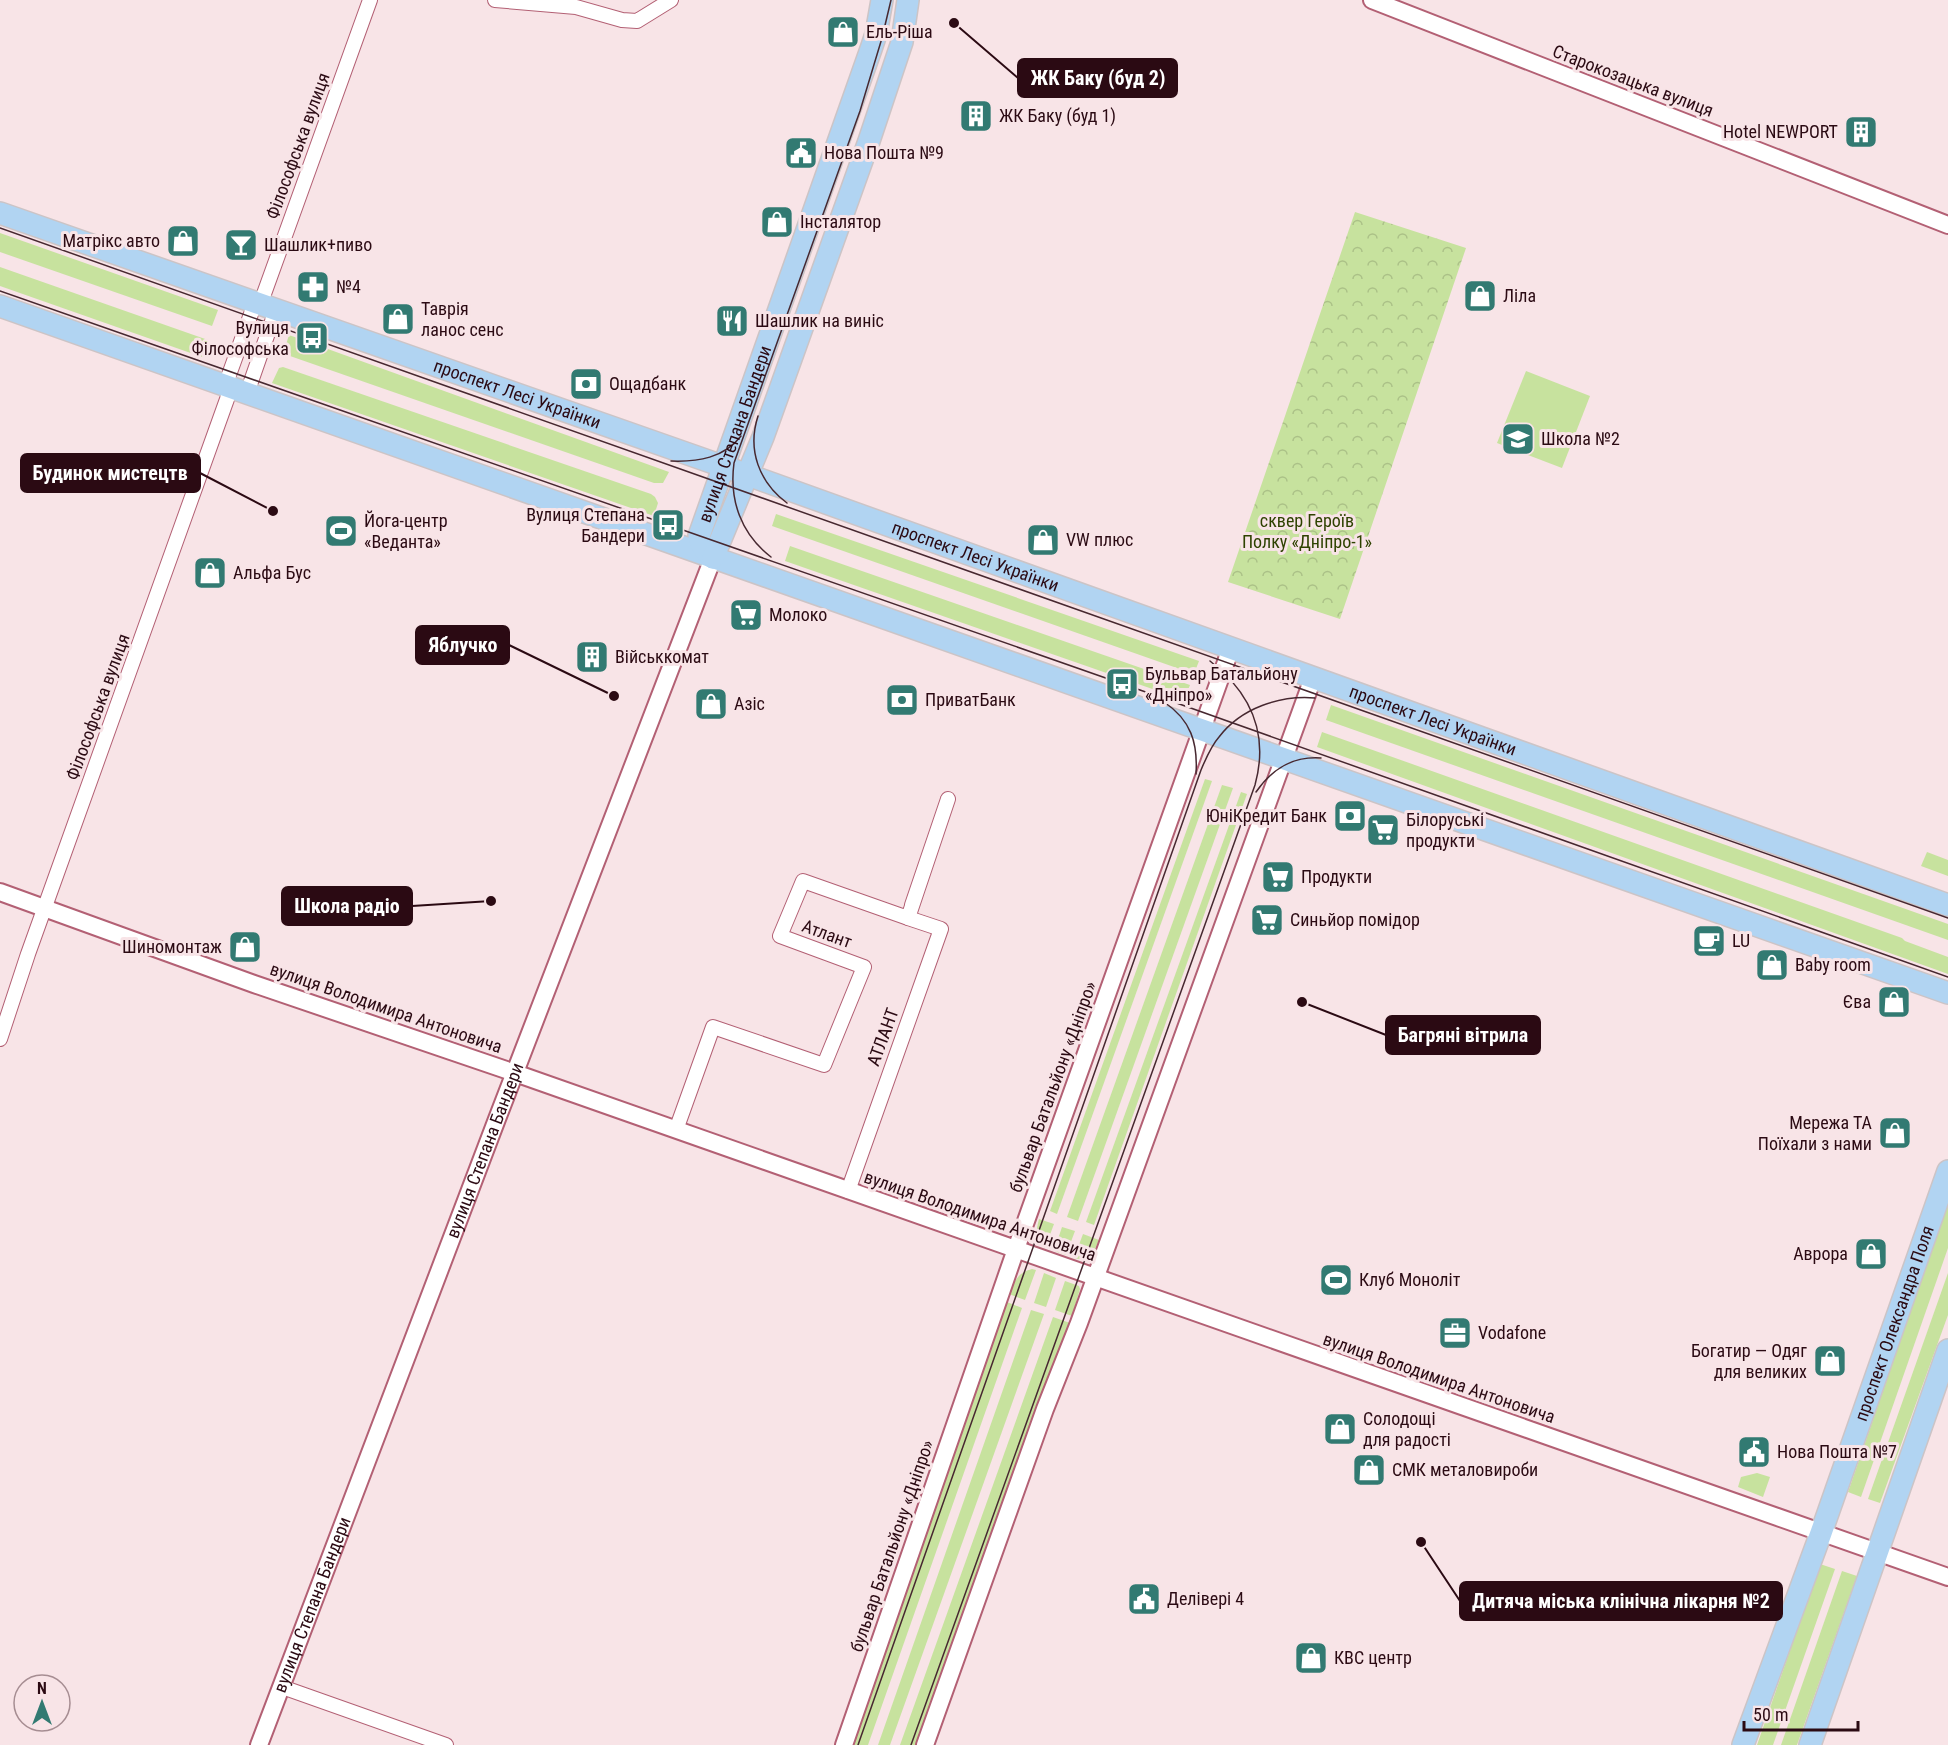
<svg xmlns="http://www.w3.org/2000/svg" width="1948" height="1745" viewBox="0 0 1948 1745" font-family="'Roboto Condensed',sans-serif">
<defs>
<pattern id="park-crowns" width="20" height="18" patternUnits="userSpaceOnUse" patternTransform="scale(1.5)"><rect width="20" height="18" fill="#c7e29e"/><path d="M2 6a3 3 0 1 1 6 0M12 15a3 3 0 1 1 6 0" fill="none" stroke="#abc187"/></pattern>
</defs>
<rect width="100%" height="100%" fill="#f8e4e7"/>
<g fill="#c7e29e">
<path d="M0 233 218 310 212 326 0 252Z"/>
<path d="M0 267 208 340 202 357 0 286Z"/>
<path d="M289 335 669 472 663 483H654L290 356 284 351Z"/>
<path d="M283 367 651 494 655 497 658 503 654 516 272 383 279 368Z"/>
<path d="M1526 371 1590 396 1562 468 1497 443Z"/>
<path d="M776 514 1199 661 1194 674 772 526Z"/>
<path d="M790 546 1190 685 1184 700 785 561Z"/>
<path d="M1331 705 1948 924V940L1326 720Z"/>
<path d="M1322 732 1902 938 1905 941 1948 957V974L1317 747Z"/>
<path d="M1205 779 1212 781 1057 1214 1050 1211Z"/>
<path d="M1222 785 1233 788 1078 1221 1067 1217Z"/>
<path d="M1241 792 1247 794 1094 1225 1086 1222Z"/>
<path d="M1927 852 1948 860V876L1921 866Z"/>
<path d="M1948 1203V1248L1861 1497 1848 1492Z"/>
<path d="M1039 1219 1054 1224 1045 1248C1034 1240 1036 1231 1039 1219Z"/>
<path d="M1062 1227 1075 1231 1066 1255 1054 1251Z"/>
<path d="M1083 1234 1099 1240C1094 1252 1089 1262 1074 1258Z"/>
<path d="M1032 1269 1036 1270 1025 1300 1009 1294C1015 1281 1017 1273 1032 1269Z"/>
<path d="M1044 1273 1056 1278 1046 1307 1034 1303Z"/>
<path d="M1948 1273V1315L1880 1503 1868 1499Z"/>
<path d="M1065 1281 1079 1286 1080 1289 1072 1316 1055 1310Z"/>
<path d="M1007 1302 1022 1308 868 1745H850Z"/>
<path d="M1031 1310 1044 1314 890 1745H878Z"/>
<path d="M1053 1317 1070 1323 918 1745H900Z"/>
<path d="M1757 1473 1770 1477 1763 1497 1738 1487 1741 1477Z"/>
<path d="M1820 1564 1835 1569 1773 1745H1757Z"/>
<path d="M1842 1571 1857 1576 1797 1745H1781Z"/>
</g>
<path fill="url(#park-crowns)" d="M1355 212 1466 248 1340 619 1228 582Z"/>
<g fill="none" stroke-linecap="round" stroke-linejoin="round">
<g stroke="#b36074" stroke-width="16">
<g id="minor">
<path d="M495 0 576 7 622 20 637 21 671 0"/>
<path d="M260 305 370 0"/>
<path d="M225 386 255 303"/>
<path d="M247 393 276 310"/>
<path d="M0 1039 28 954 231 388"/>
<path d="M676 1130 713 1027 824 1065 864 967 780 936 803 881 908 918 948 799 912 905"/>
<path d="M848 1191 941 929 908 918"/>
<path d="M282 1687 446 1745"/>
</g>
</g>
<g stroke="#b36074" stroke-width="20">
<g id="tertiary">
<path d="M1372 0 1948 225"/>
<path d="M0 892 254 984 515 1073 1948 1577"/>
<path id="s1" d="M259 1745 497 1119 713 558"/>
<path d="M844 1745 1016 1249 1231 648"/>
<path d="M925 1745 1045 1409 1079 1323 1313 678"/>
</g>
</g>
<g stroke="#ccc4c6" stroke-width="24">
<g id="primary">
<path id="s2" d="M0 213 748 475 1948 905"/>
<path d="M0 306 1948 993"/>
<path id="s3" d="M713 558C705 551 700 546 699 536L871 49 876 34 882 0"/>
<path d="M713 558 763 437 869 141 902 42 908 0"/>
<path id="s4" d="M1743 1745 1821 1533 1948 1171"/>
<path d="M1810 1745 1948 1350"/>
</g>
</g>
<use href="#minor" stroke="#fff" stroke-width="14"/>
<use href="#tertiary" stroke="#fff" stroke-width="16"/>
<use href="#primary" stroke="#b1d4f2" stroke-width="21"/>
<g stroke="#472830" stroke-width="1.5">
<path d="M0 228 1948 918"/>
<path d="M0 291 1140 690 1948 977"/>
<path d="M758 416C747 450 759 482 787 503"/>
<path d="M671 461C698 462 724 458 741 436"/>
<path d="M771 557C741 534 729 500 734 463L860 111 882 38 891 0"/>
<path d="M1164 702C1191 720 1198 743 1196 774"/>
<path d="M1256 792C1272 769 1292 756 1321 758"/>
<path d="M858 1745 1201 770C1206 758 1211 746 1219 737 1241 708 1280 695 1315 698"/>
<path d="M911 1745 1255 785C1269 734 1251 693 1210 661"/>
</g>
</g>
<defs>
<g id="shop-square" transform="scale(1.725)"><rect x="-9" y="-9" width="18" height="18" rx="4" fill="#327a72" stroke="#f8e4e7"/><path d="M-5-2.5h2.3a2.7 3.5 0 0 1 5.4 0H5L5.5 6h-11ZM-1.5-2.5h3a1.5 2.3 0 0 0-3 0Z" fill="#fff"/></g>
<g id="building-square" transform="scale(1.725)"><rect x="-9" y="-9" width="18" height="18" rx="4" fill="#327a72" stroke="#f8e4e7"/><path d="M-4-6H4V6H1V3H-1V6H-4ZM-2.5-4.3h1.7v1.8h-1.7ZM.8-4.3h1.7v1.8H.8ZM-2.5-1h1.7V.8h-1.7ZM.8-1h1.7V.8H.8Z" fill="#fff"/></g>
<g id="civic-square" transform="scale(1.725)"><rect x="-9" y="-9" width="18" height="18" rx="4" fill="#327a72" stroke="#f8e4e7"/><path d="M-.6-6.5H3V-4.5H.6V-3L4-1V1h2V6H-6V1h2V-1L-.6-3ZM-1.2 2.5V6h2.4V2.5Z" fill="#fff"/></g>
<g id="bar-square" transform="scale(1.725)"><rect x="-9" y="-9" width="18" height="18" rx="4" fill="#327a72" stroke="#f8e4e7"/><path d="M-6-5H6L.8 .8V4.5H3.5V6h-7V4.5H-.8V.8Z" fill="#fff"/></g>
<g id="pharmacy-square" transform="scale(1.725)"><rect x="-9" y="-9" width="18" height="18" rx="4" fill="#327a72" stroke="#f8e4e7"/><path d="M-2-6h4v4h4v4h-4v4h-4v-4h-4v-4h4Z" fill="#fff"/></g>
<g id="restaurant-square" transform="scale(1.725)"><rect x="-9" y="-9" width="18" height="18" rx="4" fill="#327a72" stroke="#f8e4e7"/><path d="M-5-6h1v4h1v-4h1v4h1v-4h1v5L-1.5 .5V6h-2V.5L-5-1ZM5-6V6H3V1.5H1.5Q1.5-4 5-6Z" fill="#fff"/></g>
<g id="bus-square" transform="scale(1.725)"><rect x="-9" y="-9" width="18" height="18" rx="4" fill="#327a72" stroke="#f8e4e7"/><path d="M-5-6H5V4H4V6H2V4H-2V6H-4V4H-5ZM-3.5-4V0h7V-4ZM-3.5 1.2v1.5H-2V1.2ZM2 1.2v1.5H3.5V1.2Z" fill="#fff"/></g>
<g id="bank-square" transform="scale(1.725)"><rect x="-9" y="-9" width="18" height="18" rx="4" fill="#327a72" stroke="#f8e4e7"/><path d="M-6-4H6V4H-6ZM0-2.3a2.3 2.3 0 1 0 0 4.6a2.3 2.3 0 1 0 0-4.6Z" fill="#fff"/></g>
<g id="school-square" transform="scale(1.725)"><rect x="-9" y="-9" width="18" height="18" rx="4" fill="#327a72" stroke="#f8e4e7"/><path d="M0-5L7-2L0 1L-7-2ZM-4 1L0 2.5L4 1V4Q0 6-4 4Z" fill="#fff"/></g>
<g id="stadium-square" transform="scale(1.725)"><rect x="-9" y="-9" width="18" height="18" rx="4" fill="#327a72" stroke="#f8e4e7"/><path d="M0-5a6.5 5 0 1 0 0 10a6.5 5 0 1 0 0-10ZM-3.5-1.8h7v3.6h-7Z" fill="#fff"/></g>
<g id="supermarket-square" transform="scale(1.725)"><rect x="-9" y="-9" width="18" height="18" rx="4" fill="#327a72" stroke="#f8e4e7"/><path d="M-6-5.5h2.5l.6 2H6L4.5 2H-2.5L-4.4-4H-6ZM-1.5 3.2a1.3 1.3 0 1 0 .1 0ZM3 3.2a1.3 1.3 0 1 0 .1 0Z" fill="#fff"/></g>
<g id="cafe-square" transform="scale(1.725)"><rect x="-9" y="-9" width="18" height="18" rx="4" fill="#327a72" stroke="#f8e4e7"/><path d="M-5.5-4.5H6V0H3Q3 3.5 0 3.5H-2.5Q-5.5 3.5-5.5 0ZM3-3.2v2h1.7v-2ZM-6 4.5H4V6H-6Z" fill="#fff"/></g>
<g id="office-square" transform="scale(1.725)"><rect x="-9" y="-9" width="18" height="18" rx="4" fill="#327a72" stroke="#f8e4e7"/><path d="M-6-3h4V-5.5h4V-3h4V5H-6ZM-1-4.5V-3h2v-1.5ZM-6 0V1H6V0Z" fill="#fff"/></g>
</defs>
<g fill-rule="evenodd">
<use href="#shop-square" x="843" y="32"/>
<use href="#building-square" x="976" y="116"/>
<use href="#building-square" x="1861" y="132"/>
<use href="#civic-square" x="801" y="153"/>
<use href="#shop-square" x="777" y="222"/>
<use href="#shop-square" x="183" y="241"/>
<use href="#bar-square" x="241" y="245"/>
<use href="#pharmacy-square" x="313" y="287"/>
<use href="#shop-square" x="1480" y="296"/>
<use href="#shop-square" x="398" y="319"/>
<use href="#restaurant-square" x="732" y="321"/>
<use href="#bus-square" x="312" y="338"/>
<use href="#bank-square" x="586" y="384"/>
<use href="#school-square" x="1518" y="439"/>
<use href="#bus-square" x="668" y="525"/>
<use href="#stadium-square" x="341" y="531"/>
<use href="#shop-square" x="1043" y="540"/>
<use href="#shop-square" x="210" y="573"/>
<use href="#supermarket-square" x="746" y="615"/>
<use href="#building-square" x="592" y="657"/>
<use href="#bus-square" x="1122" y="684"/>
<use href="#bank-square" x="902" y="700"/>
<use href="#shop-square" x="711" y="704"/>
<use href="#bank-square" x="1350" y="816"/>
<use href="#supermarket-square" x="1383" y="830"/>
<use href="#supermarket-square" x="1278" y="877"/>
<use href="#supermarket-square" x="1267" y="920"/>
<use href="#cafe-square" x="1709" y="941"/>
<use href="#shop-square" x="245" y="947"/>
<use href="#shop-square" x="1772" y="965"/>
<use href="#shop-square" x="1894" y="1002"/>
<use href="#shop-square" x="1895" y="1133"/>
<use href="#shop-square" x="1871" y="1254"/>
<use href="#stadium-square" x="1336" y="1280"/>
<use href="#office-square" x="1455" y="1333"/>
<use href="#shop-square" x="1830" y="1361"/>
<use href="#shop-square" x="1340" y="1429"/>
<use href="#civic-square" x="1754" y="1452"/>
<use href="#shop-square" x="1369" y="1470"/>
<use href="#civic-square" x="1144" y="1599"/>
<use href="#shop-square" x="1311" y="1658"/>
</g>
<g text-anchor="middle" stroke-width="6" stroke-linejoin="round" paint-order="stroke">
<g font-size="18" fill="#2b0a13" stroke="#f8e4e7" text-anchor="start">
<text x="866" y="38">Ель-Ріша</text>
<text x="999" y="122">ЖК Баку (буд 1)</text>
<text x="1838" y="138" text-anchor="end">Hotel NEWPORT</text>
<text x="824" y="159">Нова Пошта №9</text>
<text x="800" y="228">Інсталятор</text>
<text x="160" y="247" text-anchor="end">Матрікс авто</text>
<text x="264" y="251">Шашлик+пиво</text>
<text x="336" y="293">№4</text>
<text x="1503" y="302">Ліла</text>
<text x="421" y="315">Таврія<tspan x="421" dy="21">ланос сенс</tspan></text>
<text x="755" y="327">Шашлик на виніс</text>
<text x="289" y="334" text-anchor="end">Вулиця<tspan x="289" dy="21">Філософська</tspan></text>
<text x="609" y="390">Ощадбанк</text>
<text x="1541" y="445">Школа №2</text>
<text x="645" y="521" text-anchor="end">Вулиця Степана<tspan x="645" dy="21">Бандери</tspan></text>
<text x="364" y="527">Йога-центр<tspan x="364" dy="21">«Веданта»</tspan></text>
<text x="1066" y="546">VW плюс</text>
<text x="233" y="579">Альфа Бус</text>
<text x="769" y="621">Молоко</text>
<text x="615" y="663">Військкомат</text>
<text x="1145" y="680">Бульвар Батальйону<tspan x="1145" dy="21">«Дніпро»</tspan></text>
<text x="925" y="706">ПриватБанк</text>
<text x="734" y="710">Азіс</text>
<text x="1327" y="822" text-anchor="end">ЮніКредит Банк</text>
<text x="1406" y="826">Білоруські<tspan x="1406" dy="21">продукти</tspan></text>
<text x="1301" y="883">Продукти</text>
<text x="1290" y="926">Синьйор помідор</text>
<text x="1732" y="947">LU</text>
<text x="222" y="953" text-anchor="end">Шиномонтаж</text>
<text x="1795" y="971">Baby room</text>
<text x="1871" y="1008" text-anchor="end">Єва</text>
<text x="1872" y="1129" text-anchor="end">Мережа ТА<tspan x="1872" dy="21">Поїхали з нами</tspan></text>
<text x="1848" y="1260" text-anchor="end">Аврора</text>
<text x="1359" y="1286">Клуб Моноліт</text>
<text x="1478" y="1339">Vodafone</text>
<text x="1807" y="1357" text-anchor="end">Богатир — Одяг<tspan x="1807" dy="21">для великих</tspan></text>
<text x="1363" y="1425">Солодощі<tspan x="1363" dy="21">для радості</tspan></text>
<text x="1777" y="1458">Нова Пошта №7</text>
<text x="1392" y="1476">СМК металовироби</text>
<text x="1167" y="1605">Делівері 4</text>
<text x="1334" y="1664">КВС центр</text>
</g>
<g font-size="18" fill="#2b0a13" stroke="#f8e4e7">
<text transform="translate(1633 81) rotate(21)" y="6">Старокозацька вулиця</text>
<text transform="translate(298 146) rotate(-70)" y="6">Філософська вулиця</text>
<text dy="6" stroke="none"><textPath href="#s2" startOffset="548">проспект Лесі Українки</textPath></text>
<text dy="6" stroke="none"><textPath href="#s3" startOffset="135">вулиця Степана Бандери</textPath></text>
<text dy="6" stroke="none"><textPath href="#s2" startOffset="1034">проспект Лесі Українки</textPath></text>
<text transform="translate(98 707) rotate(-70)" y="6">Філософська вулиця</text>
<text dy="6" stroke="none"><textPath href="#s2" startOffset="1520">проспект Лесі Українки</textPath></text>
<text transform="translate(827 934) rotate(20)" y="6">Атлант</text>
<text transform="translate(386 1008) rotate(19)" y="6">вулиця Володимира Антоновича</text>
<text transform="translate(883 1037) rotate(-70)" y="6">АТЛАНТ</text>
<text transform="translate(1053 1087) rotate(-70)" y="6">бульвар Батальйону «Дніпро»</text>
<text dy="6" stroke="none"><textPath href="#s1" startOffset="636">вулиця Степана Бандери</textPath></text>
<text transform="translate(980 1216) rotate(19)" y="6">вулиця Володимира Антоновича</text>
<text dy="6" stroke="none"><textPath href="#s4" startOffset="448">проспект Олександра Поля</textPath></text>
<text transform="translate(1439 1378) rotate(19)" y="6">вулиця Володимира Антоновича</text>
<text transform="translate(892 1546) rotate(-71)" y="6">бульвар Батальйону «Дніпро»</text>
<text dy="6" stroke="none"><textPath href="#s1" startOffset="150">вулиця Степана Бандери</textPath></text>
</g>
<g font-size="18" fill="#2e4200" stroke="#f8e4e7">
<text x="1307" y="527">сквер Героїв<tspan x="1307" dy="21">Полку «Дніпро-1»</tspan></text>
</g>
</g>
<path fill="none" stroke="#2b0a13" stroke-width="2" d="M954 23L1018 78M273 511L200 473M614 696L509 645M491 901L412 906M1302 1002L1386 1035M1421 1542L1460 1601"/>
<g fill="#2b0a13" stroke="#f8e4e7" stroke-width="2">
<circle cx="954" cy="23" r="6"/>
<circle cx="273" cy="511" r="6"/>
<circle cx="614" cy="696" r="6"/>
<circle cx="491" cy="901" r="6"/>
<circle cx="1302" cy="1002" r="6"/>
<circle cx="1421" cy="1542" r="6"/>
</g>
<g fill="#2b0a13" stroke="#2b0a13" stroke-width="2">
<rect x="1018" y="59" width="159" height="38" rx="6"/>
<rect x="21" y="454" width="179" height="38" rx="6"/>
<rect x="416" y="626" width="93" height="38" rx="6"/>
<rect x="282" y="887" width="130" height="38" rx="6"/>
<rect x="1386" y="1016" width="154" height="38" rx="6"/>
<rect x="1460" y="1582" width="322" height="38" rx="6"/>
</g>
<g font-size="20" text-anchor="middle" font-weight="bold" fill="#fff">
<text x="1098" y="85">ЖК Баку (буд 2)</text>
<text x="110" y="480">Будинок мистецтв</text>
<text x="463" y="652">Яблучко</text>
<text x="347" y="913">Школа радіо</text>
<text x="1463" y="1042">Багряні вітрила</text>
<text x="1621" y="1608">Дитяча міська клінічна лікарня №2</text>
</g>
<g transform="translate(42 1703)"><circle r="28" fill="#f8e4e7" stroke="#a68d92" stroke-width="1.5"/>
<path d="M0-4.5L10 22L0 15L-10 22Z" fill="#327a72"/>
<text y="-9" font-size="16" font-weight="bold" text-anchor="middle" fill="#2b0a13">N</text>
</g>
<path d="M1744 1721v9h114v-9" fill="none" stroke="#2b0a13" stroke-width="3"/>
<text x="1753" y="1721" font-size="18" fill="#2b0a13" stroke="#f8e4e7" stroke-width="4.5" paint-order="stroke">50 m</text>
</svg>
